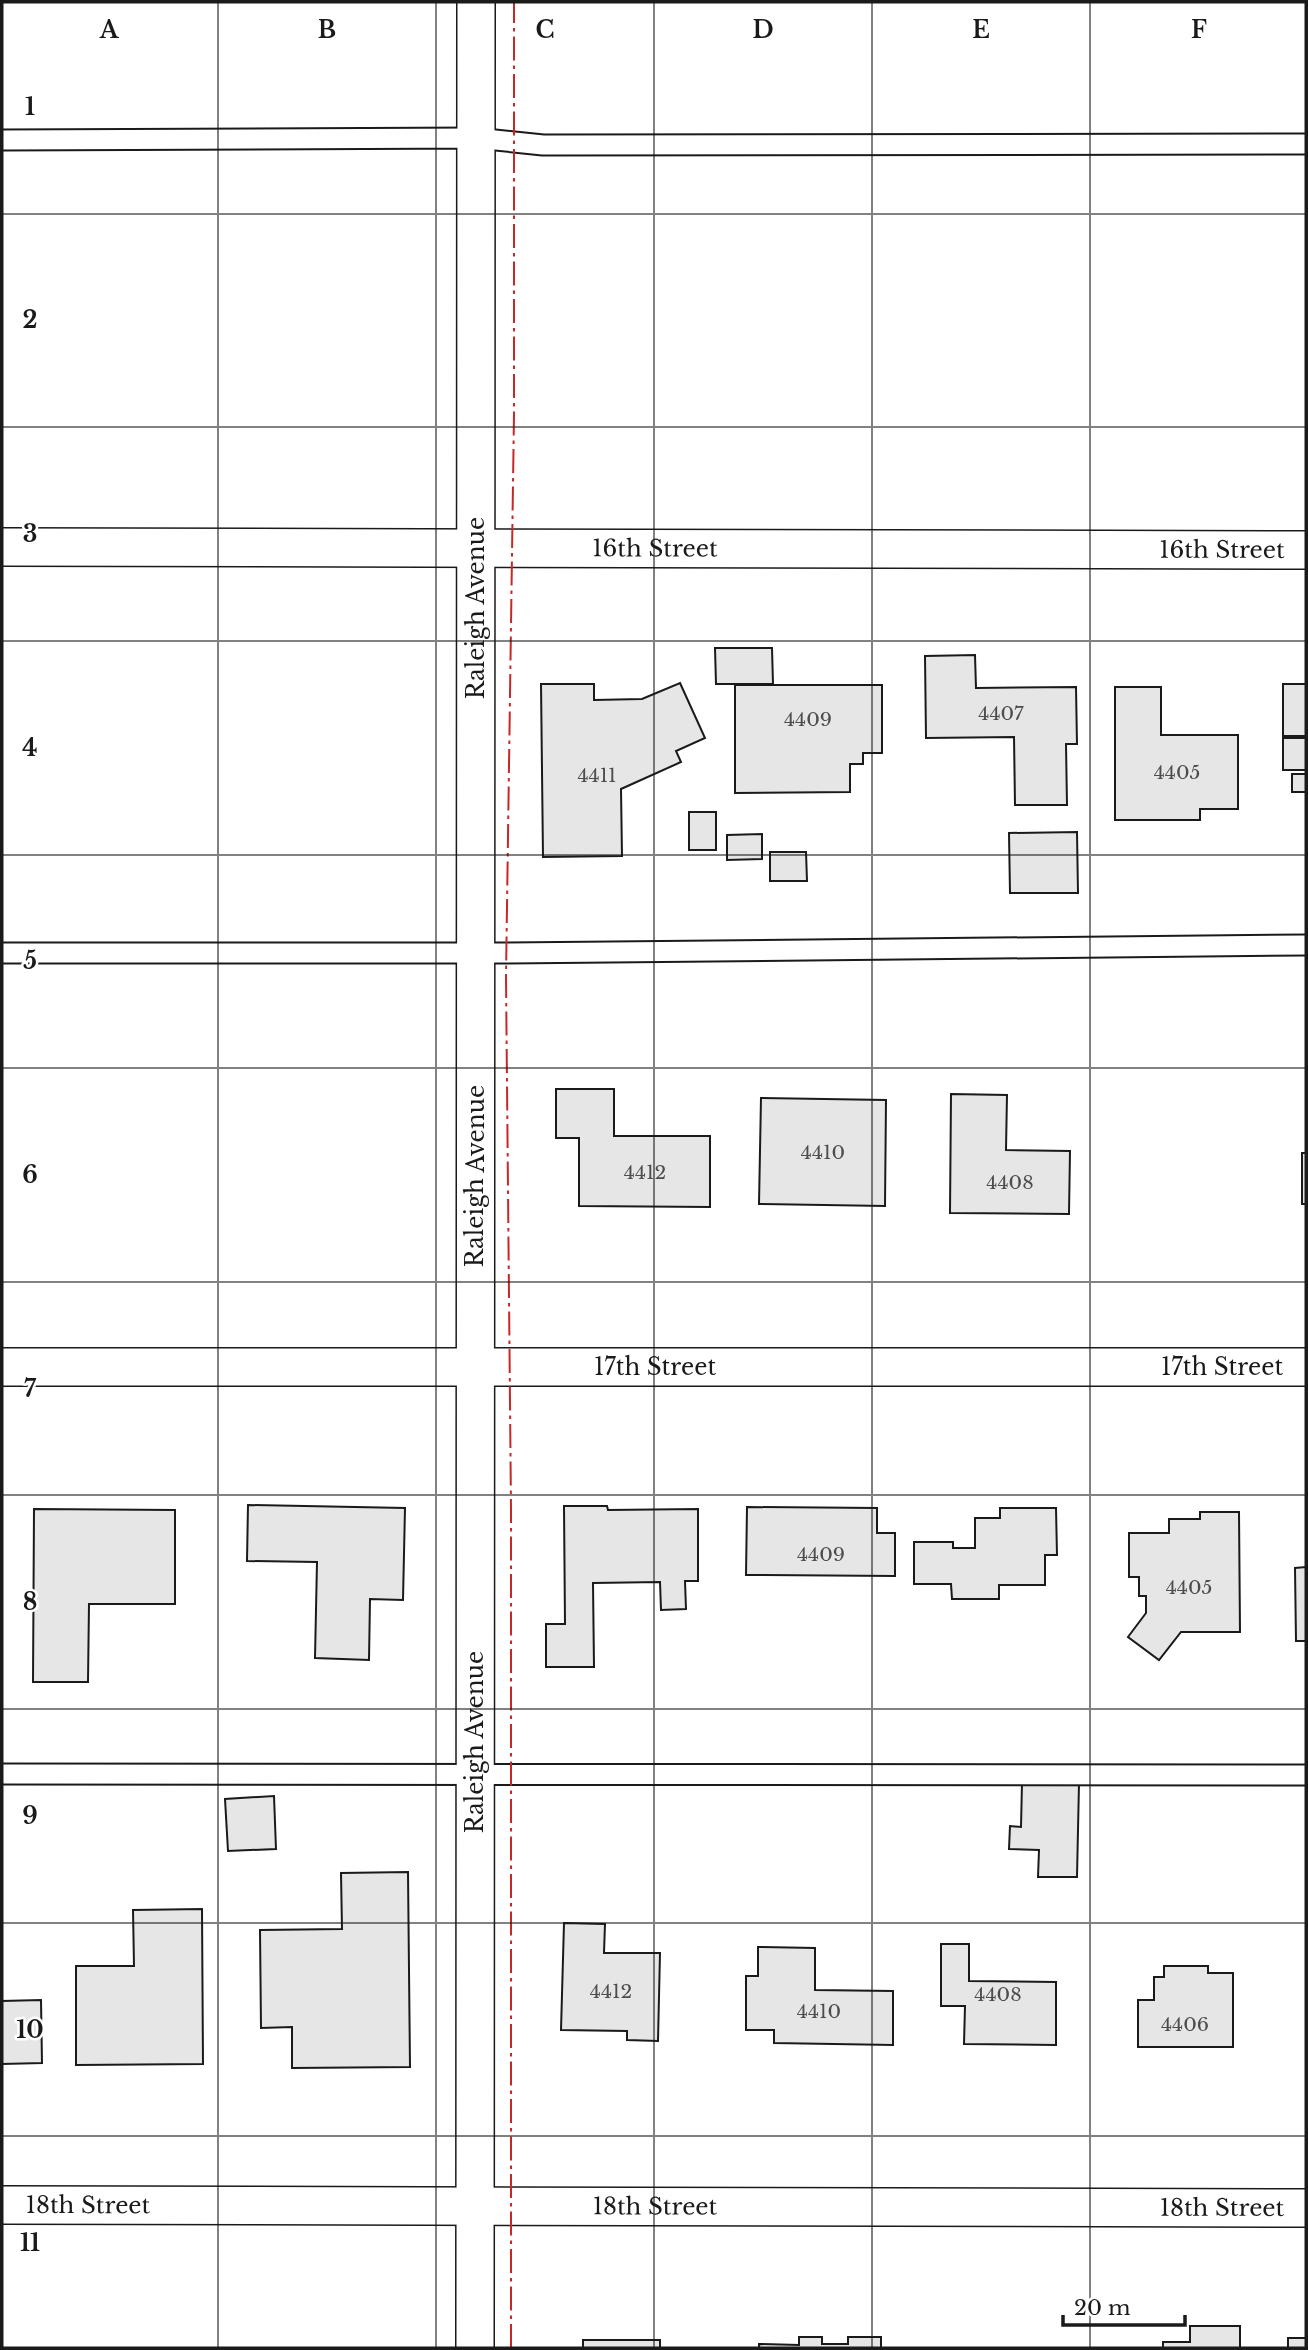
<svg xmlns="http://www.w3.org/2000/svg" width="1308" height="2350" viewBox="0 0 1308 2350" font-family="'Libre Baskerville',serif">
<rect width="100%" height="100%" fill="#fff"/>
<g fill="#e6e6e6" stroke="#1a1a1a" stroke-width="2">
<path d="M715 648H772L773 684H716Z"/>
<path d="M975 655 976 688 1076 687 1077 744H1066L1067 805H1015L1014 737 926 738 925 656Z"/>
<path d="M680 683 705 738 676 751 681 762 621 789 622 856 543 857 541 684H594V700L642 699Z"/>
<rect x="1283" y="684" width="23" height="52"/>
<path d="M735 685H882V753H863V764H850V792L735 793Z"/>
<path d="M1115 687H1161V735H1238V809H1200V820H1115Z"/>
<rect x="1283" y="738" width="23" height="32"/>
<rect x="1292" y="774" width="14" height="18"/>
<rect x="689" y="812" width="27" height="38"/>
<path d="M1077 832 1078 893H1010L1009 833Z"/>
<path d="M762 834V859L727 860V835Z"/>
<path d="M770 852H806L807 881H770Z"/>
<path d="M556 1089H614V1136H710V1207L579 1206V1138H556Z"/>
<path d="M951 1094 1007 1095 1006 1150 1070 1151 1069 1214 950 1213Z"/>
<path d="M761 1098 886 1100 885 1206 759 1204Z"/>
<rect x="1302" y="1153" width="4" height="51"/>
<path d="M248 1505 405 1508 403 1600 370 1599 369 1660 315 1658 317 1562 247 1561Z"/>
<path d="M564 1506H607L608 1510 698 1509V1581H685L686 1609 661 1610 660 1582 593 1583 594 1667H546V1624H565Z"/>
<path d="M747 1507 877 1508V1533H895V1576L746 1575Z"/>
<path d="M1000 1508H1056L1057 1555H1045V1585H999V1599H952L951 1584H914V1542H953V1548H975V1518H1000Z"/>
<path d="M34 1509 175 1510V1604H89L88 1682H33Z"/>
<path d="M1200 1512H1239L1240 1632H1181L1159 1660 1128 1637 1146 1613V1596H1139V1577H1129V1533H1169V1519H1200Z"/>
<path d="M1306 1567V1641H1296L1295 1568Z"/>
<path d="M1022 1783H1079L1077 1877H1038L1039 1850 1009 1849 1010 1826 1021 1827Z"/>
<path d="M274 1796 276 1849 228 1851 225 1799Z"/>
<path d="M408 1872 410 2067 292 2068V2027L261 2028 260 1930 342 1929 341 1873Z"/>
<path d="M202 1909 203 2064 76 2065V1966H134L133 1910Z"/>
<path d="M564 1923 605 1924 604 1953H660L658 2041 627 2040V2031L561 2030Z"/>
<path d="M941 1944H969V1981L1056 1982V2045L964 2044 965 2006H941Z"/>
<path d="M758 1947 815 1948V1990L893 1991V2045L774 2043V2030H746V1976H758Z"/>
<path d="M1164 1966H1208V1973H1233V2047H1138V2000H1154V1977H1164Z"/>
<path d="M41 2000 42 2063 2 2064V2001Z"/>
<path d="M1190 2326H1240V2348H1163V2342H1190Z"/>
<path d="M799 2337H822V2344H848V2337H881V2348H759V2344L799 2345Z"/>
<rect x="1288" y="2338" width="18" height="10"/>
<rect x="583" y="2340" width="77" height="8"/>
</g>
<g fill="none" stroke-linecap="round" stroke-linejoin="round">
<g stroke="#1a1a1a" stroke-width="23">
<g id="lane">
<path d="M2 140 476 138 543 145 1306 144"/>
<path d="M2 953H502L1306 945"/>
<path d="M2 1774 1306 1775"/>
</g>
</g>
<g stroke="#1a1a1a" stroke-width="40">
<g id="street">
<path id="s1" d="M2 547 1306 550"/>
<path id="s2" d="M2 1367H1306"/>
<path id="s3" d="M2 2205 1306 2208"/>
<path id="s4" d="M475 2348 476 2"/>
</g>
</g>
<use href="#lane" stroke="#fff" stroke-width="19"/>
<use href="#street" stroke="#fff" stroke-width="37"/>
<path stroke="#c62828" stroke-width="2" stroke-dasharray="24 5 3.5 5" stroke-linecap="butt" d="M511 2348V1508L506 977 514 414V2"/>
</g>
<path fill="none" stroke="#1a1a1a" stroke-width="2" stroke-opacity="0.55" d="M218 2V2348M436 2V2348M654 2V2348M872 2V2348M1090 2V2348M2 214H1306M2 427H1306M2 641H1306M2 855H1306M2 1068H1306M2 1282H1306M2 1495H1306M2 1709H1306M2 1923H1306M2 2136H1306"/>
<g text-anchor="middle" stroke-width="5" stroke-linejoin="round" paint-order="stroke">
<g font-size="19" fill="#4d4d4d">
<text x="1001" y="720">4407</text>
<text x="808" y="726">4409</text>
<text x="1177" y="779">4405</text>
<text x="597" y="782">4411</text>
<text x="823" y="1159">4410</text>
<text x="645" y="1179">4412</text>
<text x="1010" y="1189">4408</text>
<text x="821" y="1561">4409</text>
<text x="1189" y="1594">4405</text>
<text x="611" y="1998">4412</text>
<text x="998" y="2001">4408</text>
<text x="819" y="2018">4410</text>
<text x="1185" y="2031">4406</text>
</g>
<g font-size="23" fill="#1a1a1a" stroke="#fff">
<text dy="8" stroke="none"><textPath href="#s1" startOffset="653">16th Street</textPath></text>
<text dy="8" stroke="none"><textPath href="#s1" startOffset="1220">16th Street</textPath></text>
<text dy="8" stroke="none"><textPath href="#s4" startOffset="1740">Raleigh Avenue</textPath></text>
<text dy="8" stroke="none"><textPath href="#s4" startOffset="1172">Raleigh Avenue</textPath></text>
<text dy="8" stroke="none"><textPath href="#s2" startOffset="653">17th Street</textPath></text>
<text dy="8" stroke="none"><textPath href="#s2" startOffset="1220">17th Street</textPath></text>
<text dy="8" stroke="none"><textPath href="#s4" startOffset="606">Raleigh Avenue</textPath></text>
<text dy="8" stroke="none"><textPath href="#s3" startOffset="86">18th Street</textPath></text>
<text dy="8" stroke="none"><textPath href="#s3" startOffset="653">18th Street</textPath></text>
<text dy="8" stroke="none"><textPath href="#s3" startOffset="1220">18th Street</textPath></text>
</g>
</g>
<g font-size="23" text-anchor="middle" font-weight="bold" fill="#1a1a1a" stroke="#fff" stroke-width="5" stroke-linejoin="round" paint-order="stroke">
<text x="109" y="38">A</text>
<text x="327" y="38">B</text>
<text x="545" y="38">C</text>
<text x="763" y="38">D</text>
<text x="981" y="38">E</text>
<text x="1199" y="38">F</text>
<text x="30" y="115">1</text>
<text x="30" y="328">2</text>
<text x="30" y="542">3</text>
<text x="30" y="756">4</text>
<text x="30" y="969">5</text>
<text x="30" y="1183">6</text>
<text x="30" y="1397">7</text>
<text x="30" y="1610">8</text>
<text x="30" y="1824">9</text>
<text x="30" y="2038">10</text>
<text x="30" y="2251">11</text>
</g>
<rect width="1308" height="2350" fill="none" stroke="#1a1a1a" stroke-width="7"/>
<path d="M1063 2315v10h122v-10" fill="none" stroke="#1a1a1a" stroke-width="3.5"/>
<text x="1074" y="2315" font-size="21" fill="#1a1a1a" stroke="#ffffff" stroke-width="5" paint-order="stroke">20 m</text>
</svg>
